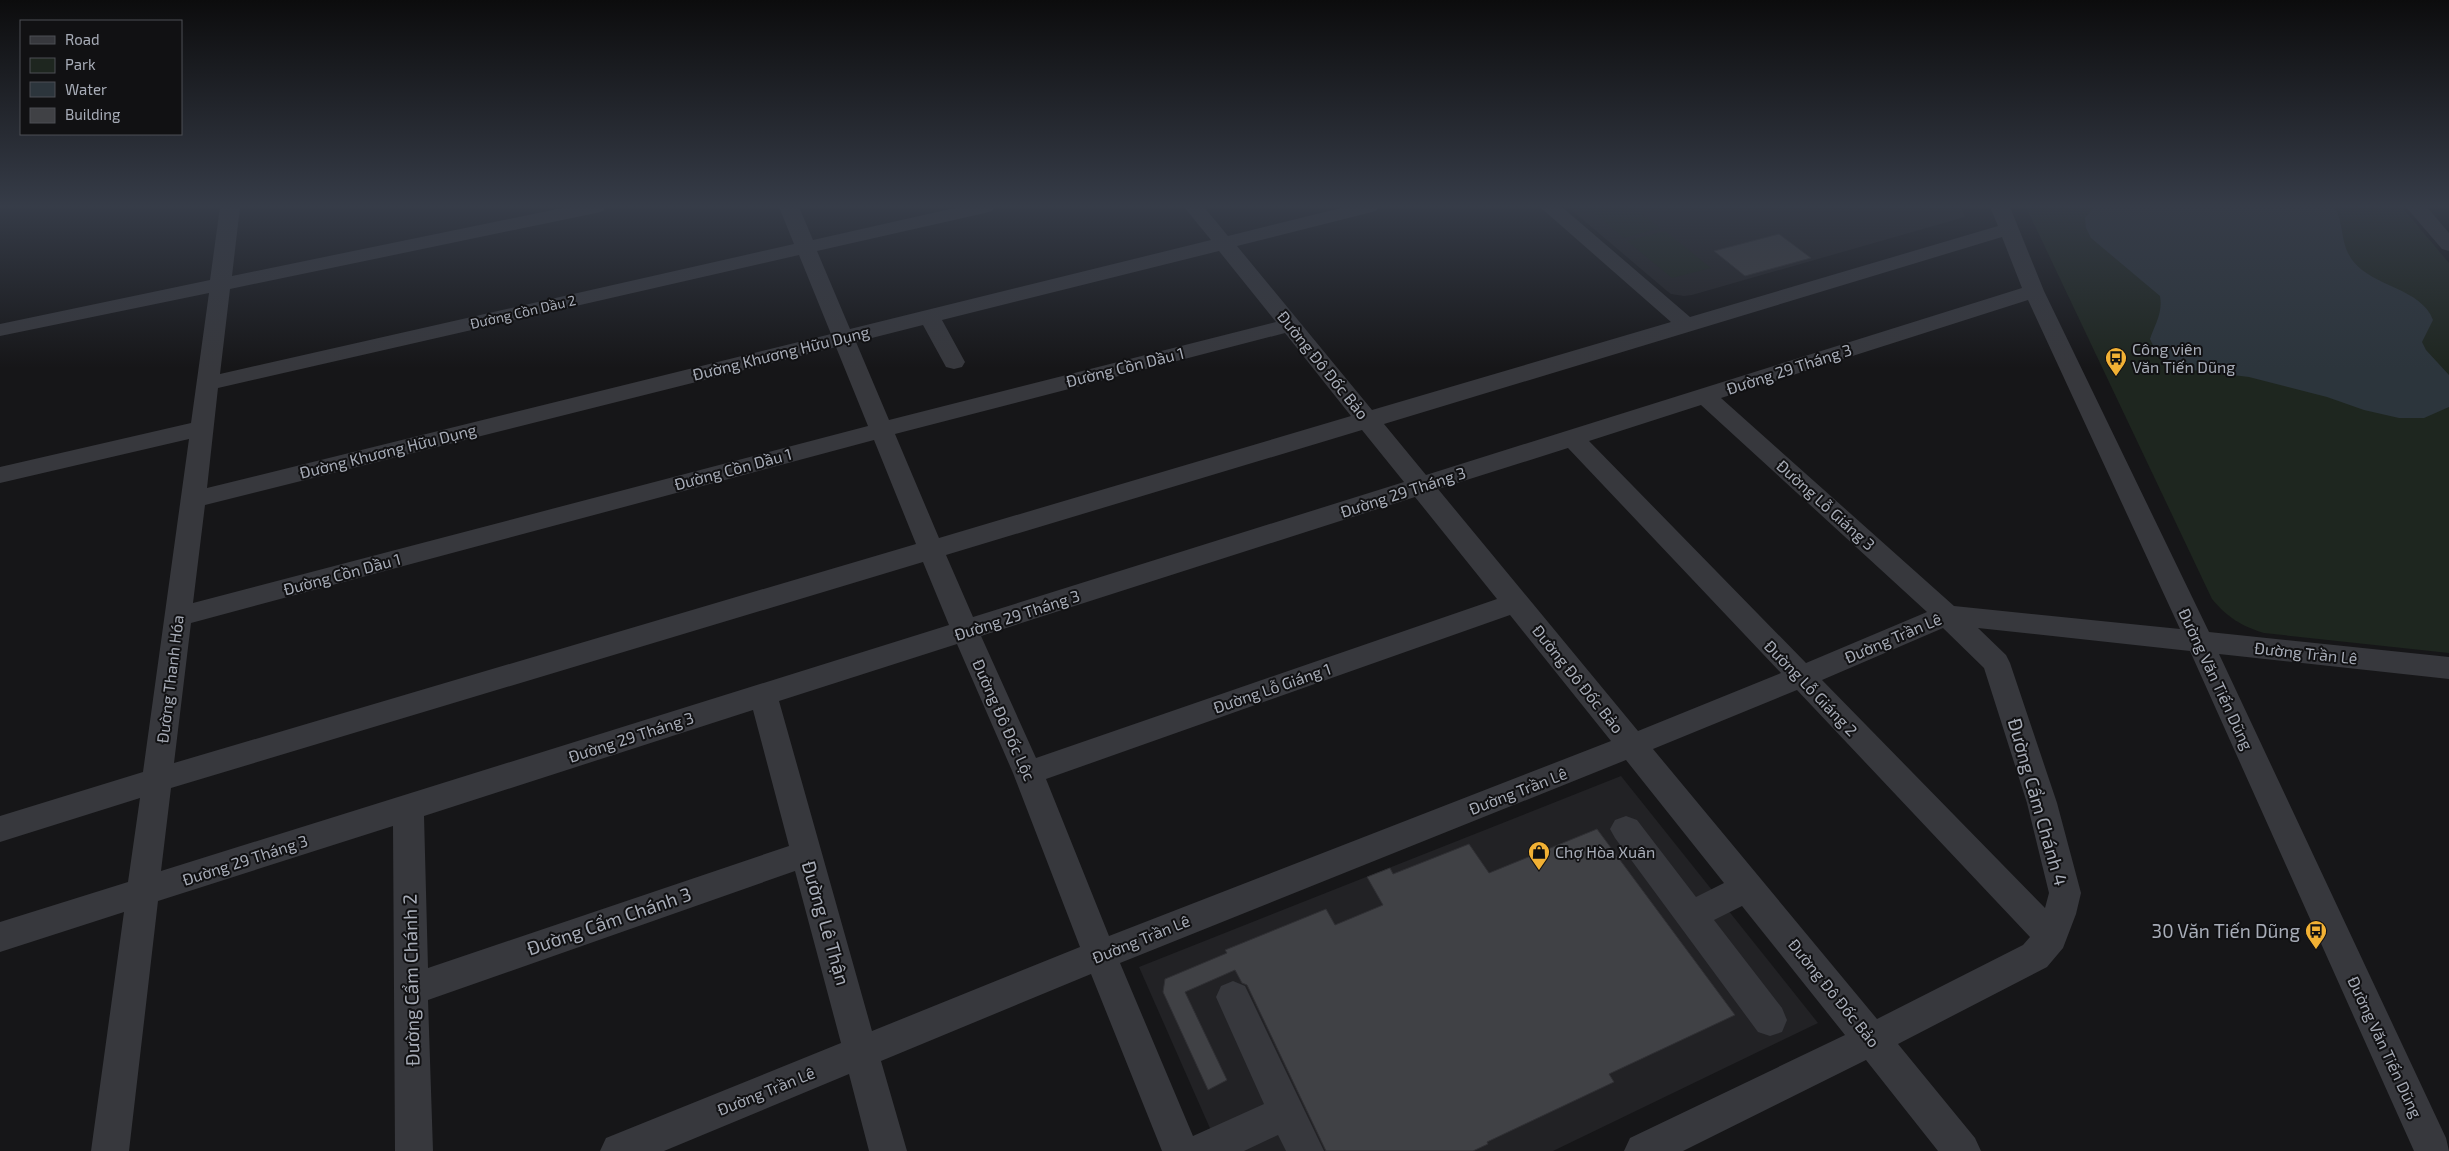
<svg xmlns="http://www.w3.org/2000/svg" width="2449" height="1151" viewBox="0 0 2449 1151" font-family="'Exo 2',sans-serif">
<rect width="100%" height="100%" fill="#161618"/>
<g fill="#222225">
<path d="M1568 207H1961L1965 217 1692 295 1684 296 1671 294 1667 291Z"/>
<path d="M1621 776 1818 1023 1553 1151H1220L1139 967Z"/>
</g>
<g fill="#1e261f">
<path d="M1587 207H1634L1660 228 1624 238Z"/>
<path d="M2026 207H2402L2449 263V653L2264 633C2241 626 2227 617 2212 599Z"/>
<path d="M1665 231 1711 268 1672 278 1627 241Z"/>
</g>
<path fill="#2c353c" d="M2094 207H2334C2345 223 2339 243 2353 261 2373 287 2421 288 2433 320L2422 342 2426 350 2449 375V407L2424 418H2399L2364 410 2327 397 2249 377 2184 369 2158 356 2150 339C2155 324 2163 313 2160 296L2091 238 2086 228 2085 218Z"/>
<g fill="#404145" stroke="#303034">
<path d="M1779 234 1811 258 1745 276 1714 251Z"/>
<path d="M1597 829 1735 1015 1609 1074 1614 1082 1487 1142 1488 1144 1473 1151H1326L1247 985 1242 983 1235 970 1185 992 1227 1080 1208 1090 1163 992 1165 979 1227 953 1225 950 1326 909 1335 925 1383 905 1367 877 1390 868 1393 874 1469 844 1489 873Z"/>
</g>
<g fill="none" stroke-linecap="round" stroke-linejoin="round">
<g fill="#37383d" fill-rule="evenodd">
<path d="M220 207H240L232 276 567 207H606L603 211 596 213 230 289 220 374 794 244 779 207H799L813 240 959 207H995L992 211 985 213 817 251 850 329 1211 240 1184 207H1204L1228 236 1345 207H1379L1376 211 1237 246 1372 410 1671 322 1540 207H1562L1690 317 1998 226 1990 207H2010L2044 291 2209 632 2449 657V679L2219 654 2446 1138 2449 1151H2414L2190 651 1978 628 2006 655 2010 663 2057 803 2081 893 2076 914 2063 948 2047 967 1898 1044 1975 1138 1981 1151H1938L1866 1060 1683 1151H1624L1630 1138 1845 1035 1742 906 1714 920 1782 1008 1787 1020 1782 1032 1770 1036 1758 1032 1615 838 1610 829 1615 820 1626 816 1637 820 1696 897 1724 883 1626 760 1120 963 1193 1136 1264 1104 1216 997 1221 986 1233 981 1245 986 1324 1151H1286L1278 1135 1244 1151H1162L1091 974 881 1061 907 1151H869L849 1074 664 1151H600L606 1138 841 1043 795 871 428 1000 433 1151H395L393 826 158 901 129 1151H91L124 912 0 952V922L128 882 140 798 0 842V816L143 772 189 439 0 483V467L191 423 209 293 0 336V324L210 280ZM2002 237 2022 288 1426 475 1384 424ZM1219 251 1276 322 889 420 856 342 923 325 946 367 954 369 962 367 965 362 942 320ZM799 255 831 334 207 488 218 388ZM2028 300 2180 629 1954 606 1721 398ZM1285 333 1351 416 939 538 895 434ZM836 347 868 426 193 603 205 505ZM1701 405 1927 612 1806 663 1589 441ZM1362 430 1404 482 973 617 946 555ZM874 440 916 544 174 763 191 623ZM1568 448 1781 673 1638 731 1438 489ZM1415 497 1497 599 1036 758 981 636ZM923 562 949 625 161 871 171 788ZM1510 615 1611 741 1109 936 1046 779ZM1943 628 1984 668 2027 803 2049 893 2045 908 1822 680ZM957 644 1013 773 1080 947 872 1031 779 701ZM1797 690 2030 937 2023 945 1877 1019 1653 749ZM753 710 789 846 428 968 424 816Z"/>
<path d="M2406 207H2427L2449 233V251L2442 249Z"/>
</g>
</g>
<linearGradient id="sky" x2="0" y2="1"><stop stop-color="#0c0c0d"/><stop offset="0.56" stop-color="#363c48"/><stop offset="1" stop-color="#363c48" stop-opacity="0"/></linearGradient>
<rect width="2449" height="368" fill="url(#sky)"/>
<defs>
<g id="bus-pin" transform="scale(1.125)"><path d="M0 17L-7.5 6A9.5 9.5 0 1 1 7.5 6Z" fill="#f2b134" stroke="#111113"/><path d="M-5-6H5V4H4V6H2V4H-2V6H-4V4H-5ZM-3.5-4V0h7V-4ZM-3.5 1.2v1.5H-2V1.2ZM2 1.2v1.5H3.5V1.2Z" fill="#111"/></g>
<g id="shop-pin" transform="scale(1.125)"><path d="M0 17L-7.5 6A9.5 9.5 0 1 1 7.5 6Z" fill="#f2b134" stroke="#111113"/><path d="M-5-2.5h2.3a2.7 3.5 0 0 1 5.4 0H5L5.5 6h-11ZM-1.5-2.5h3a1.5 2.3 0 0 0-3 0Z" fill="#111"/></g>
</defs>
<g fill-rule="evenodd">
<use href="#bus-pin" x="2116" y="358"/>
<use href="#shop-pin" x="1539" y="852"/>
<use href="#bus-pin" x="2316" y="931"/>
</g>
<g text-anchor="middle" stroke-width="4" stroke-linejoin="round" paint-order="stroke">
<g font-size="14" fill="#a8adb8" stroke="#111113">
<text transform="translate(523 312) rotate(-13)" y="5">Đường Cồn Dầu 2</text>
</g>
<g font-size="16" fill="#a8adb8" stroke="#111113" text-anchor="start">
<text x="2132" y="355">Công viên<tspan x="2132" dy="18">Văn Tiến Dũng</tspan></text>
<text x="1555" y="858">Chợ Hòa Xuân</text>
</g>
<g font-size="16" fill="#a8adb8" stroke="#111113">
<text transform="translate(781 353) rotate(-14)" y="6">Đường Khương Hữu Dụng</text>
<text transform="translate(1323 365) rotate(51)" y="6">Đường Đô Đốc Bảo</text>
<text transform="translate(1125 367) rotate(-14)" y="6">Đường Cồn Dầu 1</text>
<text transform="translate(1789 369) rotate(-18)" y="6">Đường 29 Tháng 3</text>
<text transform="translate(388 451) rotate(-14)" y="6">Đường Khương Hữu Dụng</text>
<text transform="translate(733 469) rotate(-15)" y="6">Đường Cồn Dầu 1</text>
<text transform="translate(1403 492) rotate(-18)" y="6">Đường 29 Tháng 3</text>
<text transform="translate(1826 505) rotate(42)" y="6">Đường Lỗ Giáng 3</text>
<text transform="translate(342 574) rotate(-15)" y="6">Đường Cồn Dầu 1</text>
<text transform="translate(1017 615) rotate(-18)" y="6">Đường 29 Tháng 3</text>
<text transform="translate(1893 638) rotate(-23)" y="6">Đường Trần Lê</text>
<text transform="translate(2306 653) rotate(6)" y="6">Đường Trần Lê</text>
<text transform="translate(170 679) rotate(-83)" y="6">Đường Thanh Hóa</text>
<text transform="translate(1578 679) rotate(51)" y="6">Đường Đô Đốc Bảo</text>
<text transform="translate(2216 679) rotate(65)" y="6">Đường Văn Tiến Dũng</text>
<text transform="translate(1272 688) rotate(-19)" y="6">Đường Lỗ Giáng 1</text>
<text transform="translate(1811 688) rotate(46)" y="6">Đường Lỗ Giáng 2</text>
<text transform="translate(1004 720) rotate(66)" y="6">Đường Đô Đốc Lộc</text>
<text transform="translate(631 737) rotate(-18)" y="6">Đường 29 Tháng 3</text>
<text transform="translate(1518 791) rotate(-21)" y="6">Đường Trần Lê</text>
<text transform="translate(245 860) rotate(-18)" y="6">Đường 29 Tháng 3</text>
<text transform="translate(1141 939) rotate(-22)" y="6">Đường Trần Lê</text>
<text transform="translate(1834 993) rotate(51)" y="6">Đường Đô Đốc Bảo</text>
<text transform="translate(2385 1047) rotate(65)" y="6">Đường Văn Tiến Dũng</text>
<text transform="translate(766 1091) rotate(-22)" y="6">Đường Trần Lê</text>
</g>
<g font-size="19" fill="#a8adb8" stroke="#111113">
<text transform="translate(2038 802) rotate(74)" y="7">Đường Cẩm Chánh 4</text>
<text transform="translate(609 921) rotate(-19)" y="7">Đường Cẩm Chánh 3</text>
<text transform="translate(826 923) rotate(74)" y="7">Đường Lê Thận</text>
<text transform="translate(411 980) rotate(-91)" y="7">Đường Cẩm Chánh 2</text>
</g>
<g font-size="19" fill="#a8adb8" stroke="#111113" text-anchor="end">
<text x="2300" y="938">30 Văn Tiến Dũng</text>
</g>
</g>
<rect x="20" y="20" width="162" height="115" fill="#111113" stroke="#4d4f55"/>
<rect x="30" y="36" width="25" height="8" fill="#37383d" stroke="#4d4f55"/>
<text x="65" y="45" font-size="15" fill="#a8adb8">Road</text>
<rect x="30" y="58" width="25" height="15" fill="#1e261f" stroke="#4d4f55"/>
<text x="65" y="70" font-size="15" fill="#a8adb8">Park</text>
<rect x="30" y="82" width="25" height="15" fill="#2c353c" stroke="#4d4f55"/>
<text x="65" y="95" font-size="15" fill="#a8adb8">Water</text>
<rect x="30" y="108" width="25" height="15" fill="#404145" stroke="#4d4f55"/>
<text x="65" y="120" font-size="15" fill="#a8adb8">Building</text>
</svg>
